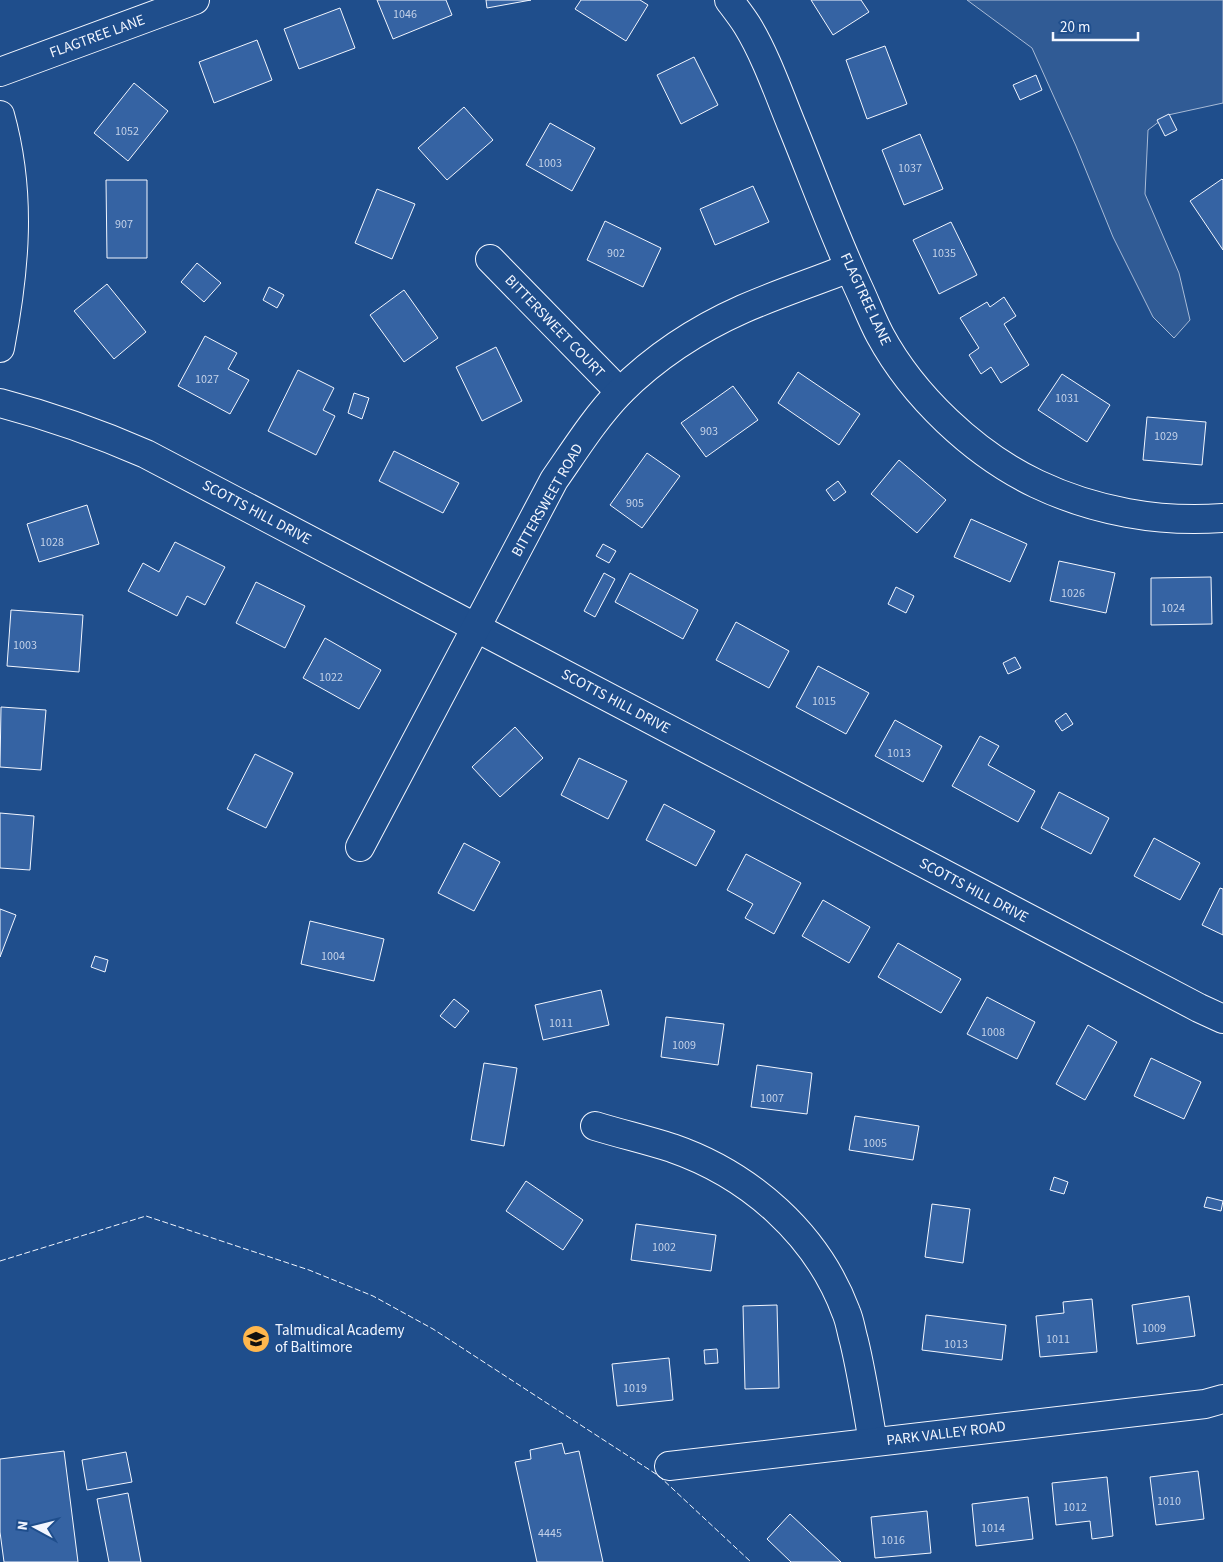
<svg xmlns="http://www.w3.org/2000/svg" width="1223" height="1562" viewBox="0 0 1223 1562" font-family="'Source Sans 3',sans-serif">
<rect width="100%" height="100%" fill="#1f4e8c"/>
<path fill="#305b95" stroke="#a8bbd7" d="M967 0H1223V103L1168 115 1148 130 1145 194 1179 273 1190 320 1174 338 1153 317 1113 237 1076 146 1032 48Z"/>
<g fill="#3563a3" stroke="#f2f6ff">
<path d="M377 0H446L452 15 393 39Z"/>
<path d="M486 0H531L487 8Z"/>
<path d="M581 0H640L648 5 626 41 575 9Z"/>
<path d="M811 0H861L869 12 833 35Z"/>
<path d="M340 8 355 48 299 69 284 29Z"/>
<path d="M257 40 272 80 214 103 199 62Z"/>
<path d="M885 46 907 104 867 119 846 60Z"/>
<path d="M694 57 718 105 681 124 657 75Z"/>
<path d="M1036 75 1042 90 1020 100 1013 85Z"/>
<path d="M134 83 168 111 128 161 94 133Z"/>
<path d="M464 107 493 140 447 180 418 148Z"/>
<path d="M1169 114 1177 130 1165 136 1157 120Z"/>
<path d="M550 123 595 148 572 191 526 165Z"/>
<path d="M920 134 943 189 904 205 882 150Z"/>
<path d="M1222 179 1223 180V250L1190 201Z"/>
<path d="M106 180H147V258H107Z"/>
<path d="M753 186 769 222 715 245 700 209Z"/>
<path d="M377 189 415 204 392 259 355 243Z"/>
<path d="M605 221 661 248 643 287 587 260Z"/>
<path d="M951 222 977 275 939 294 913 240Z"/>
<path d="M197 263 221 283 204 302 181 282Z"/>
<path d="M107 284 146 332 114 359 74 311Z"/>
<path d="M269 287 284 295 277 308 263 300Z"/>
<path d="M404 290 438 338 404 362 370 315Z"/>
<path d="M1004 297 1016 316 1004 324 1029 365 1001 383 991 367 981 374 969 355 979 348 960 318 987 302 990 307Z"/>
<path d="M205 336 237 353 228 369 249 380 230 414 178 386Z"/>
<path d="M496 347 522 401 482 421 456 367Z"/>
<path d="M298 370 334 388 323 410 335 416 316 455 268 431Z"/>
<path d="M798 372 860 414 839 445 778 403Z"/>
<path d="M1062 374 1110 405 1087 442 1038 410Z"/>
<path d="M733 386 758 420 706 457 681 423Z"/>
<path d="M354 393 369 398 362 419 348 413Z"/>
<path d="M1147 417 1206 422 1202 465 1143 460Z"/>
<path d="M394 451 459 483 443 513 379 481Z"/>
<path d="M647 453 680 476 642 528 610 505Z"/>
<path d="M899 460 946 500 917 533 871 494Z"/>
<path d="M838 481 846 492 834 501 826 490Z"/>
<path d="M87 505 99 544 39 562 27 524Z"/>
<path d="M971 519 1027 544 1010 582 954 557Z"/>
<path d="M175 542 225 567 205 605 187 596 177 616 128 591 143 563 159 572Z"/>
<path d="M603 544 616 551 609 563 596 556Z"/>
<path d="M1059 561 1115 573 1106 613 1050 601Z"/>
<path d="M604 573 615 579 595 617 584 611Z"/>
<path d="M630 573 698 610 683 639 615 602Z"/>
<path d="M1211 577 1212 624 1151 625V578Z"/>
<path d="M256 582 305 606 285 648 236 623Z"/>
<path d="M896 587 914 596 906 613 888 604Z"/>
<path d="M11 610 83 615 79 672 7 666Z"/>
<path d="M736 622 789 651 769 688 716 660Z"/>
<path d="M325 638 381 670 359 709 303 678Z"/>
<path d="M1015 657 1021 668 1008 674 1003 663Z"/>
<path d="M818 666 869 693 846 734 796 707Z"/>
<path d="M1 707 46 710 41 770 0 767Z"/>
<path d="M1066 713 1073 724 1062 731 1055 721Z"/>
<path d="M895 720 942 746 923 782 875 756Z"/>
<path d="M515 727 543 758 500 797 472 767Z"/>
<path d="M980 736 999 746 988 765 1035 791 1018 822 952 786Z"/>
<path d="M255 754 293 773 266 828 227 809Z"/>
<path d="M579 758 627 781 608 819 561 795Z"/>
<path d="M1059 792 1109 818 1091 854 1041 828Z"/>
<path d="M664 804 715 831 696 866 646 840Z"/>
<path d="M0 813 34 816 30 870 0 868Z"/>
<path d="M1154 838 1200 863 1180 900 1134 876Z"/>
<path d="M464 843 500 862 474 911 438 893Z"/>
<path d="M746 854 801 883 774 934 745 918 753 904 727 890Z"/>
<path d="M1220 888 1223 889V935L1202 925Z"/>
<path d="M823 900 870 927 849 963 802 936Z"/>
<path d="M0 909 16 915 0 957Z"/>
<path d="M310 921 384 939 374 981 301 964Z"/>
<path d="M898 943 961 979 941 1013 878 977Z"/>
<path d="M95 956 108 960 105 972 91 967Z"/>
<path d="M601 990 609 1025 543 1040 535 1005Z"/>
<path d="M987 997 1035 1022 1017 1059 967 1034Z"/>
<path d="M454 999 469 1011 455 1028 440 1016Z"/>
<path d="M666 1017 724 1024 718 1065 661 1057Z"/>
<path d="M1088 1025 1117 1042 1085 1100 1056 1084Z"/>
<path d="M1151 1058 1201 1082 1184 1119 1134 1096Z"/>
<path d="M484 1063 517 1068 504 1146 471 1140Z"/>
<path d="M757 1065 812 1073 807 1114 751 1107Z"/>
<path d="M855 1116 919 1126 913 1160 849 1150Z"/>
<path d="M1054 1177 1068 1182 1064 1194 1050 1190Z"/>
<path d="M526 1181 583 1220 563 1250 506 1211Z"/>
<path d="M1207 1197 1223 1201 1221 1211 1204 1207Z"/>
<path d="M932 1204 970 1209 963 1263 925 1257Z"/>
<path d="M636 1224 716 1235 711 1271 631 1260Z"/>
<path d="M1189 1296 1195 1336 1137 1344 1132 1305Z"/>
<path d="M1092 1299 1097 1352 1040 1357 1036 1316 1064 1313 1063 1302Z"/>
<path d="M777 1305 779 1388 745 1389 743 1306Z"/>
<path d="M926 1315 1006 1325 1002 1360 922 1350Z"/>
<path d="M717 1349 718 1363 705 1364 704 1350Z"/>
<path d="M669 1358 673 1400 617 1406 612 1364Z"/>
<path d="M562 1443 565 1454 579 1451 603 1562H537L515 1462 531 1459 530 1450Z"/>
<path d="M64 1451 78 1562H4L0 1532V1459Z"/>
<path d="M126 1452 132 1482 87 1490 82 1460Z"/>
<path d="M1198 1471 1204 1519 1156 1525 1150 1477Z"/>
<path d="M1107 1477 1113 1536 1092 1539 1090 1521 1056 1525 1052 1483Z"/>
<path d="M128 1493 141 1562H109L97 1499Z"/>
<path d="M1028 1497 1033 1539 976 1546 972 1504Z"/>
<path d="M927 1511 931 1553 875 1558 871 1517Z"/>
<path d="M790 1514 841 1562H791L767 1539Z"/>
</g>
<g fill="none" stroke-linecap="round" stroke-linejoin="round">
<g stroke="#f2f6ff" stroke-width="30">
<g id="minor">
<path d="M729 0C735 8 742 17 747 25 765 54 779 94 792 126 814 180 834 235 859 289 866 304 872 320 880 335 913 396 974 454 1037 484 1094 511 1159 523 1223 518"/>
<path d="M0 72 195 0"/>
<path d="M0 115C22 194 15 269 0 348"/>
<path d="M490 259 620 392"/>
<path d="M0 403C50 416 98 433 146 454L1199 1008 1223 1019"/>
<path d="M360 847 554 480C575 450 594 419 620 392 655 357 698 329 743 309 777 294 814 282 849 268"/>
<path d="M595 1126C621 1134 647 1140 672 1148 750 1175 817 1234 846 1312 850 1321 851 1331 854 1341 862 1374 867 1408 873 1442"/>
<path d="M669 1466 1205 1404 1223 1399"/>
</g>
</g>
<use href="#minor" stroke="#1f4e8c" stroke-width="28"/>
<path stroke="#f2f6ff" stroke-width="1" stroke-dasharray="6 2.5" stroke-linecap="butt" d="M0 1261 146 1216 309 1270 373 1296 433 1329 659 1476 751 1562"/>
</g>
<defs>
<g id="school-disc" transform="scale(1.4375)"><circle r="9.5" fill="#ffb74d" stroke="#1f4e8c"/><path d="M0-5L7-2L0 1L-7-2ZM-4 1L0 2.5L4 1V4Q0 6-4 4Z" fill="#111"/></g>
</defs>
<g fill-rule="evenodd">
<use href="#school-disc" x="256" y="1339"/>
</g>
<g text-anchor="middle" stroke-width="4" stroke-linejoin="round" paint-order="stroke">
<g font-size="12" fill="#c3d1e8">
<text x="405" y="18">1046</text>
<text x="127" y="135">1052</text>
<text x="550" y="167">1003</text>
<text x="910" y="172">1037</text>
<text x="124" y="228">907</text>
<text x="616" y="257">902</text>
<text x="944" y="257">1035</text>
<text x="207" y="383">1027</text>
<text x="1067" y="402">1031</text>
<text x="709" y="435">903</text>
<text x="1166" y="440">1029</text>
<text x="635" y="507">905</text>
<text x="52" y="546">1028</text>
<text x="1073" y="597">1026</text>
<text x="1173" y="612">1024</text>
<text x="25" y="649">1003</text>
<text x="331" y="681">1022</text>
<text x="824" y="705">1015</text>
<text x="899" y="757">1013</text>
<text x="333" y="960">1004</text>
<text x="561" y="1027">1011</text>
<text x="993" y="1036">1008</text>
<text x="684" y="1049">1009</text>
<text x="772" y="1102">1007</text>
<text x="875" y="1147">1005</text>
<text x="664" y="1251">1002</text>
<text x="1154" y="1332">1009</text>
<text x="1058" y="1343">1011</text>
<text x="956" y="1348">1013</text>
<text x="635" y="1392">1019</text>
<text x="1169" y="1505">1010</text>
<text x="1075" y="1511">1012</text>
<text x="993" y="1532">1014</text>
<text x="550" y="1537">4445</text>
<text x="893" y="1544">1016</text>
</g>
<g font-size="15" fill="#f2f6ff" stroke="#1f4e8c">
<text transform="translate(97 36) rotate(-20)" y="5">FLAGTREE LANE</text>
<text transform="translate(866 299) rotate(65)" y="5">FLAGTREE LANE</text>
<text transform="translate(555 326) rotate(46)" y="5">BITTERSWEET COURT</text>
<text transform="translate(547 500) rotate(-60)" y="5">BITTERSWEET ROAD</text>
<text transform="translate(257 512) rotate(28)" y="5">SCOTTS HILL DRIVE</text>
<text transform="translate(616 701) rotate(28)" y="5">SCOTTS HILL DRIVE</text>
<text transform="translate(974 890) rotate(28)" y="5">SCOTTS HILL DRIVE</text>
<text transform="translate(946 1433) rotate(-7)" y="5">PARK VALLEY ROAD</text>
</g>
<g font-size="15" fill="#f2f6ff" stroke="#1f4e8c" text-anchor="start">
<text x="275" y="1335">Talmudical Academy<tspan x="275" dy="17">of Baltimore</tspan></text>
</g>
</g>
<g transform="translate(35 1527) rotate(277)" stroke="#1f4e8c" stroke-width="4" paint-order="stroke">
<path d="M0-4L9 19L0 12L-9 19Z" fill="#f2f6ff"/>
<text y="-8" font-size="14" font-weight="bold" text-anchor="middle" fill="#f2f6ff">N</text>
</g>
<path d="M1053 32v8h85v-8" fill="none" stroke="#f2f6ff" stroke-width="2.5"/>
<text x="1060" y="32" font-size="15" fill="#f2f6ff" stroke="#1f4e8c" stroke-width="4" paint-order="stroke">20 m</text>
</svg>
